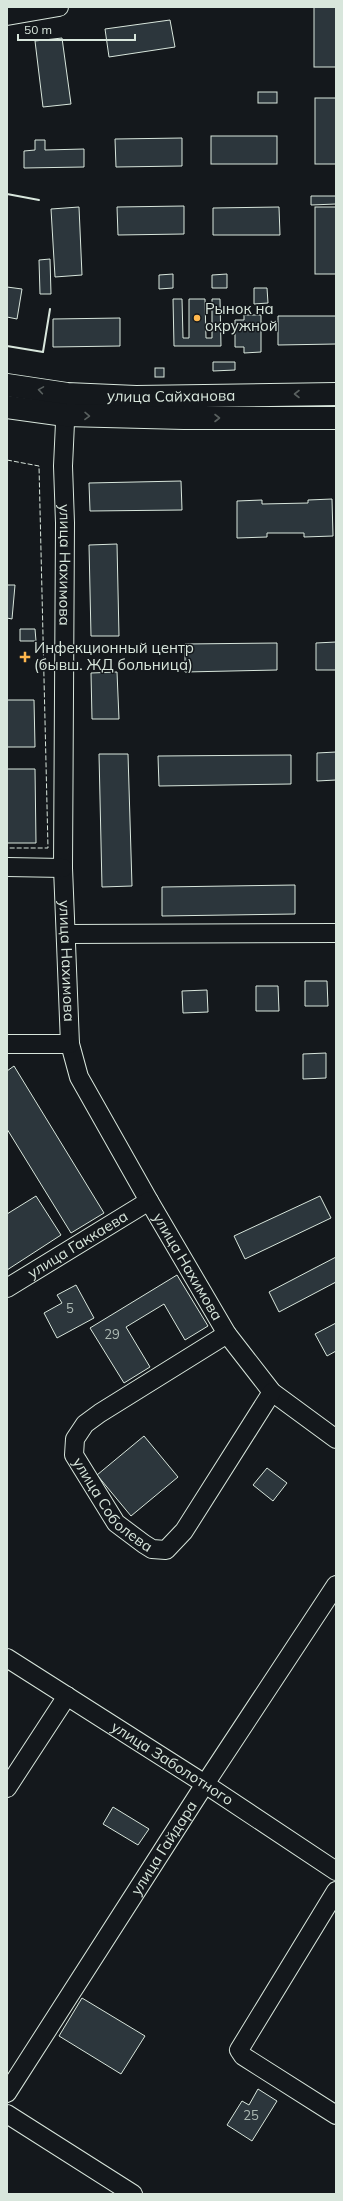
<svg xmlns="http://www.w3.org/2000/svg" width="343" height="2201" viewBox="0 0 343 2201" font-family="Mulish,sans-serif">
<rect width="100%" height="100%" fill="#14181c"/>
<g fill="#2c363c" stroke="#d8e6dc">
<rect x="314" y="7" width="22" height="60"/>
<path d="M170 20 175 47 109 57 105 29Z"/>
<path d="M62 38 71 104 43 107 35 41Z"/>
<rect x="258" y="92" width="19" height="11"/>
<rect x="315" y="98" width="21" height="66"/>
<rect x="211" y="136" width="66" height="28"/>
<path d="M182 138V166L116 167 115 139Z"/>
<path d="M35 140H45V150L84 149V167L24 168V151L35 150Z"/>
<path d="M311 196H336V204L311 205Z"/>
<path d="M184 206V234L118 235 117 207Z"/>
<path d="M79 207 82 275 55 277 51 209Z"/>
<path d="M279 207 280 235H213V208Z"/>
<rect x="315" y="207" width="21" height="67"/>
<path d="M50 259 51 294H40L39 260Z"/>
<path d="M173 274V288L159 289V275Z"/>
<path d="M227 274V288H212V275Z"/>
<path d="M7 287 22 289 17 319 7 317Z"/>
<path d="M254 288H267L268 303 254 304Z"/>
<path d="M173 299H182L183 338H189V299H205L206 338H212V299H220L221 346H174Z"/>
<path d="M244 315H261V352L244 353V347H235V320H244Z"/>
<path d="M278 316H336V344L278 345Z"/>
<path d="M120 318V346L53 347V319Z"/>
<path d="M213 362H235V370L213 371Z"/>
<rect x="155" y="368" width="9" height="9"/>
<path d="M181 481 182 510 90 511 89 483Z"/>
<path d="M332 499 333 536 304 537V533H267V537L237 538V501L262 500V504L308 503V500Z"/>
<path d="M117 544 119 636H91L89 545Z"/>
<path d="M7 585H15L12 619 7 618Z"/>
<path d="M20 629H35L36 641H20Z"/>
<path d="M336 642V670H316V643Z"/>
<path d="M277 643V670L185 672V644Z"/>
<path d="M117 672 119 719H92L91 673Z"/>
<path d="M7 700H34L35 747H7Z"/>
<path d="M336 752V780L317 781V753Z"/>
<path d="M99 754H128L132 886 102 887Z"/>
<path d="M291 755V784L159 786 158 756Z"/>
<path d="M7 769H35L36 843H7Z"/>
<path d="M295 885V914L162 916V887Z"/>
<path d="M305 981H327L328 1006H305Z"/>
<path d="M256 986H278L279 1011H256Z"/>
<path d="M207 990 208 1012 183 1013 182 991Z"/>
<path d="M326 1053V1078L303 1079V1054Z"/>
<path d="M14 1066 104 1213 71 1233 7 1129V1071Z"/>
<path d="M36 1196 61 1235 7 1270V1214Z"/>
<path d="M320 1196 331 1218 245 1259 234 1236Z"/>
<path d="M336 1257V1282L279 1312 269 1292Z"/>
<path d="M177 1275 208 1326 185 1340 164 1304 126 1327 150 1367 124 1383 90 1328Z"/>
<path d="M76 1285 94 1318 57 1338 44 1313 62 1303 57 1295Z"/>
<path d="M336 1323V1351L327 1356 315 1334Z"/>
<path d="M144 1436 178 1477 131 1516 97 1475Z"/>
<path d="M267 1468 287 1483 273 1501 253 1485Z"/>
<path d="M113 1807 149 1829 138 1845 103 1824Z"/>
<path d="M82 1998 145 2036 121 2074 59 2036Z"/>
<path d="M258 2089 277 2101 252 2141 227 2125 242 2101 249 2105Z"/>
</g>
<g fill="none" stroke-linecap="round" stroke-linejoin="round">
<g stroke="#d8e6dc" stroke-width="20">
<g id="minor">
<path d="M7 16 59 7"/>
<path id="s1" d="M66 401 63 466 65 523 63 868 70 1044 79 1077 149 1201 227 1334 272 1392 336 1439"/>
<path d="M7 867 63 868"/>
<path d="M67 934 336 933"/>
<path d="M7 1044H70"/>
<path id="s2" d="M7 1288 149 1201"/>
<path id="s3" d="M227 1334 100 1413 85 1424 75 1439 74 1455 116 1523 144 1544 152 1549 166 1550 184 1531 272 1392"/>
<path id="s4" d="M7 1658 205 1784 336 1871"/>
<path d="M7 1788 67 1696"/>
<path d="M336 1891 239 2050 243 2056 336 2115"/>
<path id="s5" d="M7 2093 205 1784 336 1585"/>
<path d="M7 2114 133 2194"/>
</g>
</g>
<g stroke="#d8e6dc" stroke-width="24">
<g id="major">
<path id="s6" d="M7 385 67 394 136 397 336 394"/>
<path d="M7 407 65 415 184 418H336"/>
</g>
</g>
<use href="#minor" stroke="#14181c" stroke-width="18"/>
<use href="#major" stroke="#14181c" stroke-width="22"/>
<path stroke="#d8e6dc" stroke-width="1" stroke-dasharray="5 2" stroke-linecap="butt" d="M7 460 39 466 48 848H7"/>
<g stroke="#d8e6dc" stroke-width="2">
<path d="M7 194 39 200"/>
<path d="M7 346 43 352 50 309"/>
</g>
</g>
<defs><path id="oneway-chevron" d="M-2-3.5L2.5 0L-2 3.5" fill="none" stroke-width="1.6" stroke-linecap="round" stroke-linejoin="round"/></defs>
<g stroke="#59605f">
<use href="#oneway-chevron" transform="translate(41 390) rotate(-171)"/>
<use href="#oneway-chevron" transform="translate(297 394) rotate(180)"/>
<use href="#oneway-chevron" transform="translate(87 416) rotate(1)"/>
<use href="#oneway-chevron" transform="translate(217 418)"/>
</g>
<g fill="#ffb74d" stroke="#14181c" stroke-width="1.5">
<circle cx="197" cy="318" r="4"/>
<path d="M23 651h4v4h4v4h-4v4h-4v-4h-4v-4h4z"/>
</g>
<g text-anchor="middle" stroke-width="3" stroke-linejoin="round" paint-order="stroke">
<g font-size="13" fill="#adbab4">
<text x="70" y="1313">5</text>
<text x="112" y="1339">29</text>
<text x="251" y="2120">25</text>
</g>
<g font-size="15" fill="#d8e6dc" stroke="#14181c" text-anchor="start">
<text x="205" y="314">Рынок на<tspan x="205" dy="17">окружной</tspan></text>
<text x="34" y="653">Инфекционный центр<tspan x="34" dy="17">(бывш. ЖД больница)</tspan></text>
</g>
<g font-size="15" fill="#d8e6dc" stroke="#14181c">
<text dy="5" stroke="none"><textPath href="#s6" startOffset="165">улица Сайханова</textPath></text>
<text dy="5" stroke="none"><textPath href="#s1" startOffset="164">улица Нахимова</textPath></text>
<text dy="5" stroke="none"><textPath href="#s1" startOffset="560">улица Нахимова</textPath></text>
<text dy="5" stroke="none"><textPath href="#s2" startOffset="83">улица Гаккаева</textPath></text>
<text dy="5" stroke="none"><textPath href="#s1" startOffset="896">улица Нахимова</textPath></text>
<text dy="5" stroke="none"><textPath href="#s3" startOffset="266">улица Соболева</textPath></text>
<text dy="5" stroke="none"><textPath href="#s4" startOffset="196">улица Заболотного</textPath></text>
<text dy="5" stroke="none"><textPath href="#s5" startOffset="291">улица Гайдара</textPath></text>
</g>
</g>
<rect width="343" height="2201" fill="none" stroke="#d8e6dc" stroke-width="16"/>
<path d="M18 34v6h117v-6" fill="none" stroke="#d8e6dc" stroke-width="2"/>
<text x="24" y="34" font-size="12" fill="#d8e6dc" stroke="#14181c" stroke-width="3" paint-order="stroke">50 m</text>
</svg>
